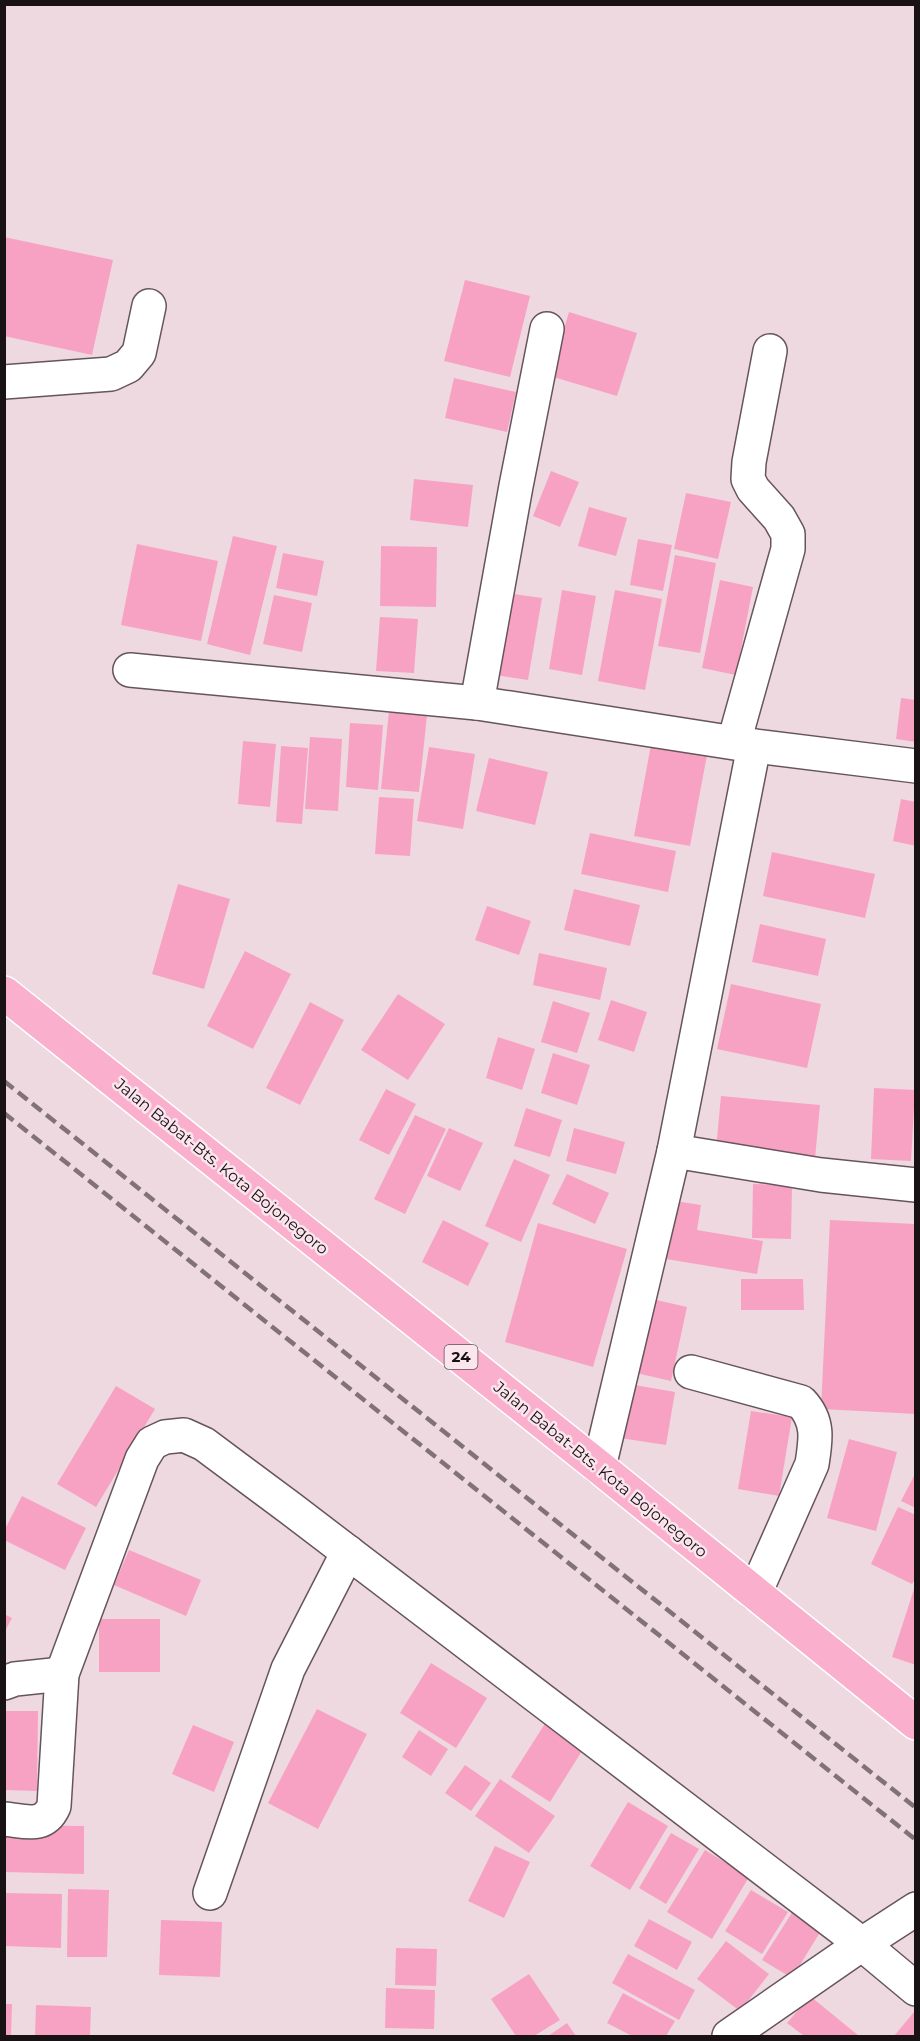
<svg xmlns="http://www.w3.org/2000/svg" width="920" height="2041" viewBox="0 0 920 2041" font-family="Montserrat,sans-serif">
<rect width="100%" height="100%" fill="#eed9e0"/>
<g fill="#f8a2c3">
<path d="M4 237 113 260 92 355 4 336Z"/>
<path d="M465 280 530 296 510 377 444 361Z"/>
<path d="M569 312 637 333 617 396 550 376Z"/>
<path d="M454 378 516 392 507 432 445 418Z"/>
<path d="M551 471 579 482 560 527 533 516Z"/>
<path d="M414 479 473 485 468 527 410 520Z"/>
<path d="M686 493 731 502 718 559 674 549Z"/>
<path d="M589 507 627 518 616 556 578 546Z"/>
<path d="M233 536 277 546 250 655 207 644Z"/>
<path d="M638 539 672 545 663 591 630 585Z"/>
<path d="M137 544 218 561 201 641 121 625Z"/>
<path d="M381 546 437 547 436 607 380 606Z"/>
<path d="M283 553 324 561 317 596 276 588Z"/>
<path d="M675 555 716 563 700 653 658 646Z"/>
<path d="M720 580 753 587 736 675 702 668Z"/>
<path d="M562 590 596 596 582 675 549 669Z"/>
<path d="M615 590 662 599 645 690 598 681Z"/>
<path d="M507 593 542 598 528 680 495 675Z"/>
<path d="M274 595 312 603 302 652 263 644Z"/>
<path d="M380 617 418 619 414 673 376 671Z"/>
<path d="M901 698 916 700V742L896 739Z"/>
<path d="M389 711 427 715 419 792 381 789Z"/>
<path d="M350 723 383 725 378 790 346 787Z"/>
<path d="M310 737 342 739 338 811 305 809Z"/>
<path d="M243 741 276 744 270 807 238 804Z"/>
<path d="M651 745 707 755 690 846 634 836Z"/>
<path d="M281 746 308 748 302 824 276 822Z"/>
<path d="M429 747 475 754 463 829 417 821Z"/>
<path d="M489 758 548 772 535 825 476 811Z"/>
<path d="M379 797 414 799 410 856 375 854Z"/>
<path d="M901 799 916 802V846L893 841Z"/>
<path d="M590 833 676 851 668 892 581 874Z"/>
<path d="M772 852 875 874 865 918 763 896Z"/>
<path d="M178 884 230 899 204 989 152 974Z"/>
<path d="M574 889 640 905 630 946 564 930Z"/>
<path d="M487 906 531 921 519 955 475 940Z"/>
<path d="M760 924 826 939 818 976 752 962Z"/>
<path d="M245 951 291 974 253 1049 207 1026Z"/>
<path d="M539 953 607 968 600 1000 533 985Z"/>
<path d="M731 984 821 1004 807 1068 717 1049Z"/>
<path d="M398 994 445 1024 408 1080 361 1050Z"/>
<path d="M611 1000 647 1012 634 1052 598 1040Z"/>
<path d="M553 1001 590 1013 577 1053 541 1042Z"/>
<path d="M310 1002 344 1020 300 1105 266 1088Z"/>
<path d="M498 1037 535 1049 522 1090 486 1078Z"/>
<path d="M553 1053 590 1065 577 1105 541 1093Z"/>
<path d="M874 1088 915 1090 911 1161 871 1159Z"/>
<path d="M386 1089 416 1104 389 1155 359 1140Z"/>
<path d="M721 1096 820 1105 815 1158 716 1149Z"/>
<path d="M526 1108 562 1120 550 1157 514 1146Z"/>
<path d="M415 1115 446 1129 405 1214 374 1199Z"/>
<path d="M449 1128 483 1143 460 1191 427 1176Z"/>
<path d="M574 1128 625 1142 616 1174 566 1161Z"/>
<path d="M514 1159 550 1175 521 1242 485 1226Z"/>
<path d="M567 1174 609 1193 595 1224 552 1204Z"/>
<path d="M753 1184 792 1185 791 1239 752 1238Z"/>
<path d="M675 1201 701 1205 697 1230 763 1241 757 1274 666 1259Z"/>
<path d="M443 1220 489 1243 468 1286 422 1262Z"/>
<path d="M830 1220 916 1224V1414L821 1409Z"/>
<path d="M538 1223 627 1249 593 1367 505 1342Z"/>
<path d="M741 1279H803L804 1310H741Z"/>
<path d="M652 1299 687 1307 671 1381 636 1373Z"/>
<path d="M629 1384 675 1392 666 1445 620 1438Z"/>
<path d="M116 1386 155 1409 96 1507 57 1484Z"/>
<path d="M751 1411 792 1417 779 1496 738 1489Z"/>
<path d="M849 1439 897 1452 876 1531 827 1518Z"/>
<path d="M916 1472V1508L901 1501Z"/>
<path d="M22 1496 86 1528 65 1570 4 1540V1531Z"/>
<path d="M898 1507 916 1515V1578L912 1584 871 1564Z"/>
<path d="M129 1550 201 1580 186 1616 114 1585Z"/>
<path d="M915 1586H916V1665L892 1657Z"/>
<path d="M4 1614 12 1618 4 1633Z"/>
<rect x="99" y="1619" width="61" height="53"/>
<path d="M431 1663 487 1698 456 1748 400 1713Z"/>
<path d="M317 1709 367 1734 318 1829 268 1803Z"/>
<path d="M4 1711H38L37 1791 4 1790Z"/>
<path d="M546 1722 585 1746 550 1802 511 1777Z"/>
<path d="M193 1725 234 1742 214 1792 172 1774Z"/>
<path d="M419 1730 448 1749 431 1776 402 1757Z"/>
<path d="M465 1765 491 1783 471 1811 445 1793Z"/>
<path d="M500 1779 555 1816 529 1853 475 1816Z"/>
<path d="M628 1802 668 1826 630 1890 590 1866Z"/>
<path d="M4 1825 84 1826V1874L4 1872Z"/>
<path d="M671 1833 699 1849 666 1904 639 1888Z"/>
<path d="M495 1846 530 1862 504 1918 468 1901Z"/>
<path d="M705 1850 749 1877 712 1939 667 1912Z"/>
<path d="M68 1889 109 1890 107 1957H67Z"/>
<path d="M751 1890 788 1912 762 1954 725 1931Z"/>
<path d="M4 1893 62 1894 61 1948 4 1946Z"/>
<path d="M793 1911 822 1929 792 1978 762 1960Z"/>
<path d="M649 1919 692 1942 677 1970 634 1946Z"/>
<path d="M161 1920 222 1922 220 1977 159 1975Z"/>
<path d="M726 1941 769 1974 740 2011 697 1979Z"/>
<path d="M396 1948 437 1949 436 1986 395 1985Z"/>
<path d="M628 1954 695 1990 679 2020 612 1983Z"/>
<path d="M529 1974 560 2020 534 2036H516L491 1999Z"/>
<path d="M386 1988 435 1990 434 2029 385 2028Z"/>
<path d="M623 1993 675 2021 666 2036H632L607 2023Z"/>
<path d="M810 1996 859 2036H804L787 2023Z"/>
<path d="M4 2004H12L11 2036H4Z"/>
<path d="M36 2005 91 2007 90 2036H35Z"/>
<path d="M914 2012 916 2036H894Z"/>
<path d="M567 2023 576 2036H548Z"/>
</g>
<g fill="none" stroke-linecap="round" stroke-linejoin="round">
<g stroke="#66555b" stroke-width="36">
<g id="minor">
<path d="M4 382 111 374 128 366 139 353 149 306"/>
<path d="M130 670 477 703 754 746 916 766"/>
<path d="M477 703 516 486 547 329"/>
<path d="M734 742 788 549V534L779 518 753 489 748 479 749 462 770 351"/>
<path d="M674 1151 821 1175 916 1185"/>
<path d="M691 1372 801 1402C819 1421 816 1439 812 1464L755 1593"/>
<path d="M599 1467 674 1151 754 746"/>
<path d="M4 1683 15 1679 62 1674"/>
<path d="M4 1819C25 1821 44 1829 54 1806L62 1674 142 1459 152 1443 165 1437 184 1435 204 1444 290 1508 862 1944 916 1989"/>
<path d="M210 1893 288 1669 348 1552"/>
<path d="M729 2036 862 1944 916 1909"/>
</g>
</g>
<g stroke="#fff" stroke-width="36">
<path id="highway" d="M4 993 599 1467 916 1723"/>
</g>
<use href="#minor" stroke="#fff" stroke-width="33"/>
<use href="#highway" stroke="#faafcc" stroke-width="33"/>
<g stroke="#807277" stroke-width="4.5" stroke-dasharray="12 6" stroke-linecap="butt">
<path d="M4 1081 916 1808"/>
<path d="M4 1113 916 1840"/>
</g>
</g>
<g text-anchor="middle" stroke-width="5" stroke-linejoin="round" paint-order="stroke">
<rect fill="#fbe6ee" stroke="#5d5256" stroke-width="1.5" x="444.5" y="1345" width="33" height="24" rx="4.5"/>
<g font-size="15" font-weight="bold" fill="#191215">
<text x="461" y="1362">24</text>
</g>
<g font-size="16" fill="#191215" stroke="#fbe6ee">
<text transform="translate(222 1166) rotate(39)" y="6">Jalan Babat-Bts. Kota Bojonegoro</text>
<text transform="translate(601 1469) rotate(39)" y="6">Jalan Babat-Bts. Kota Bojonegoro</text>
</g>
</g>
<rect width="920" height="2041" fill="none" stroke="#191215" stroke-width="12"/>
</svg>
